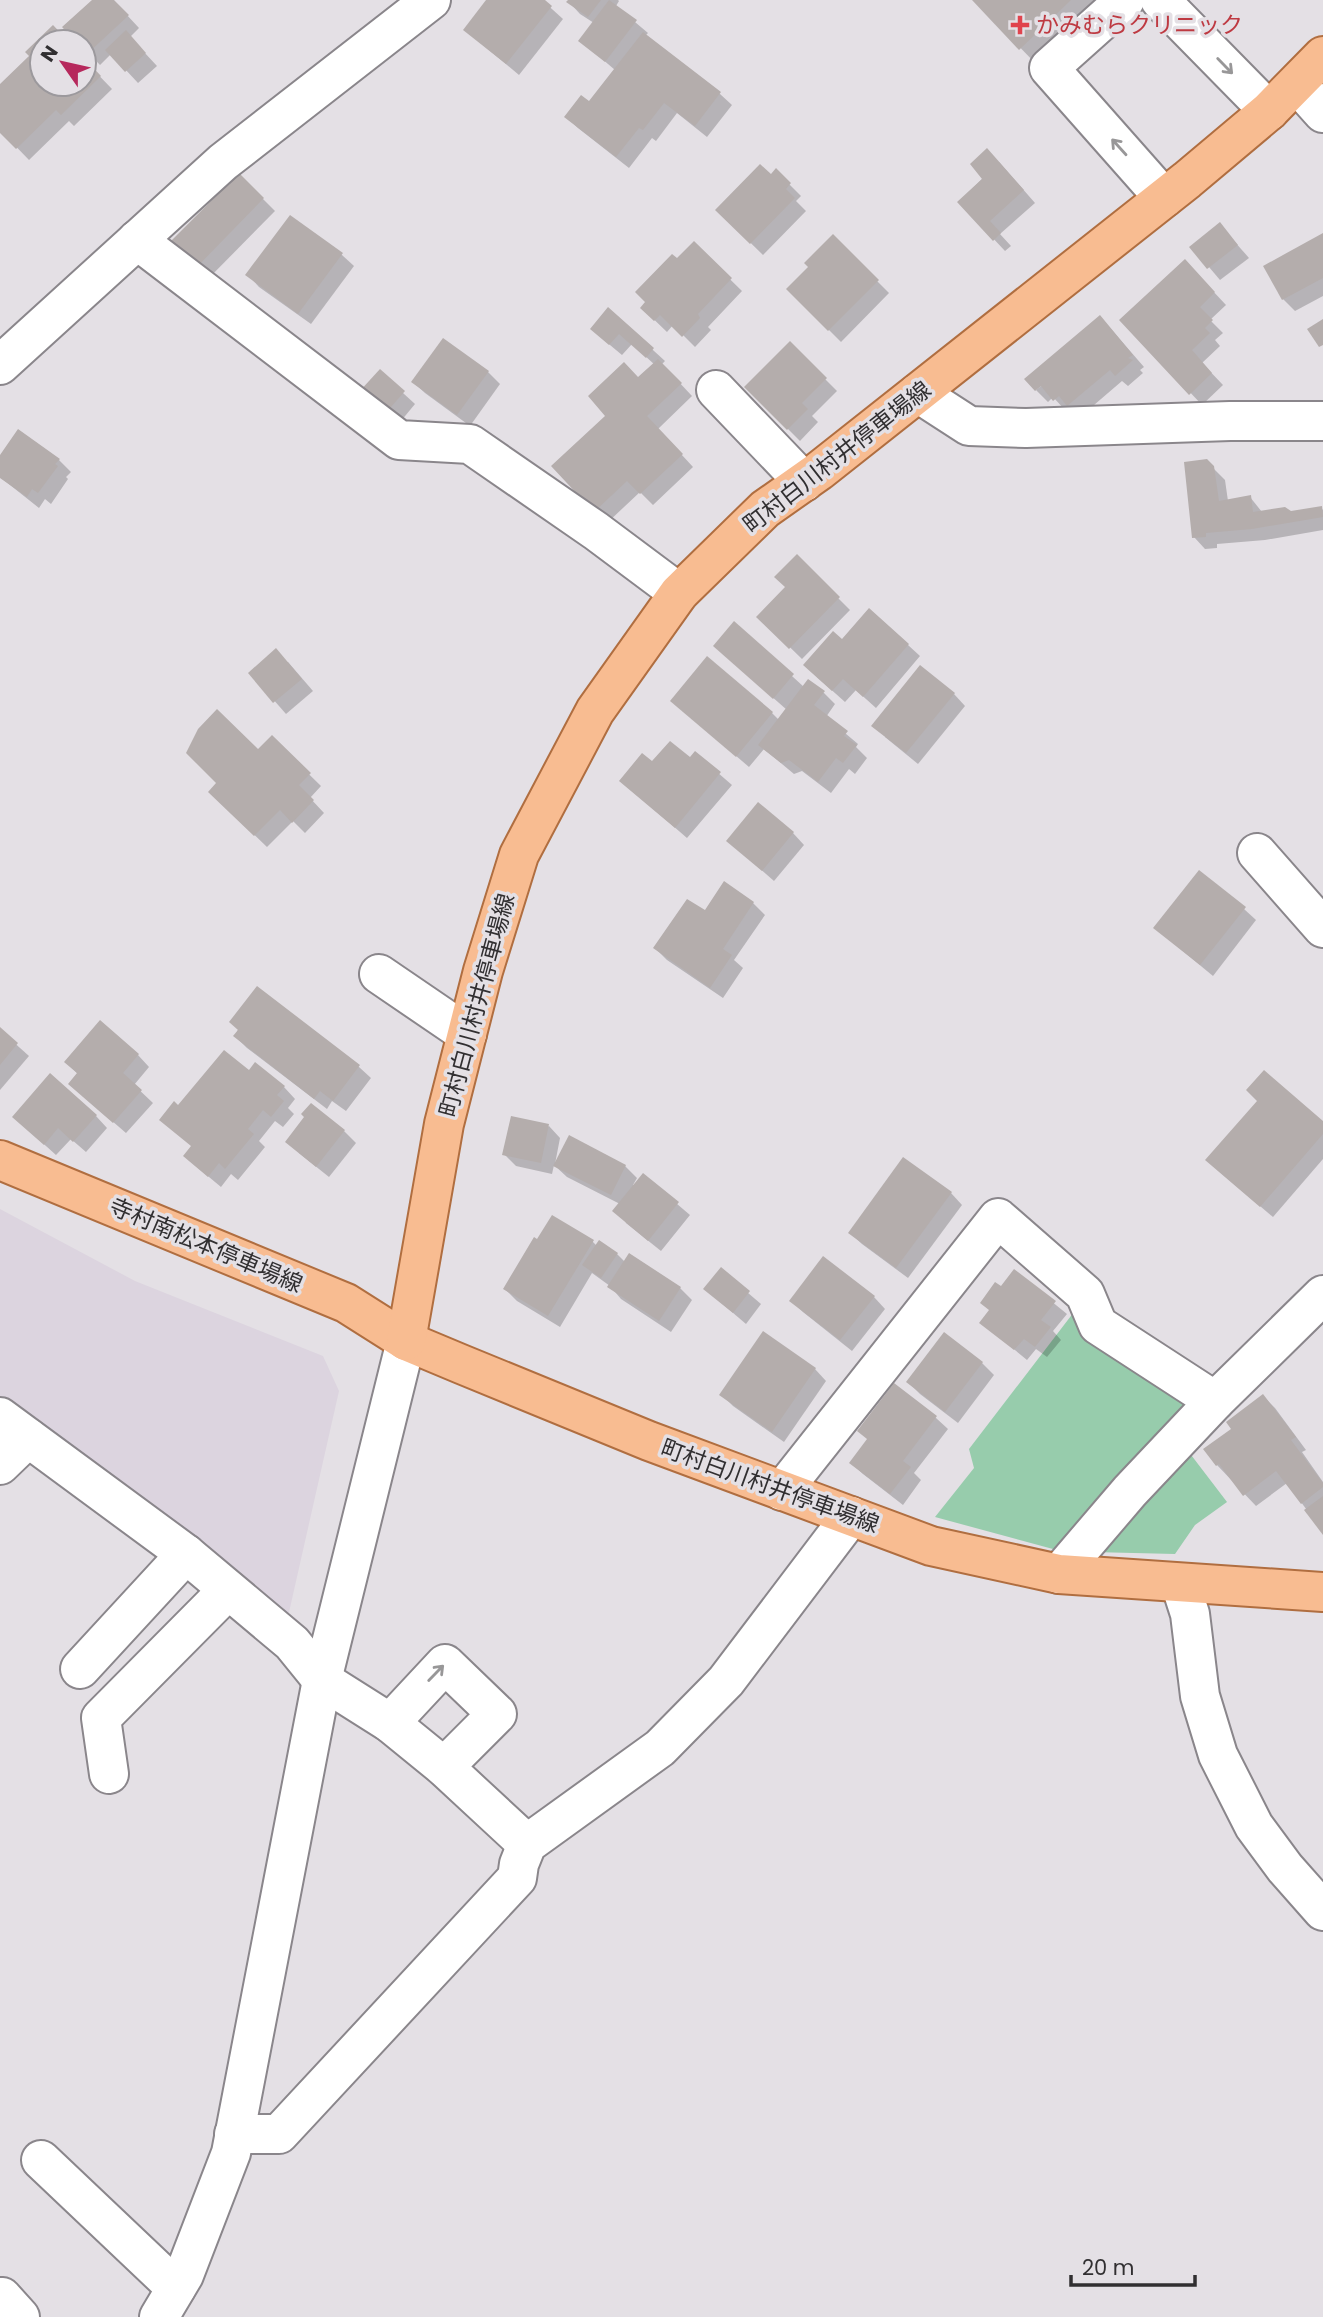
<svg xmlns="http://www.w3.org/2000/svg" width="1323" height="2317" viewBox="0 0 1323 2317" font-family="Poppins,'Noto Sans JP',sans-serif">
<rect width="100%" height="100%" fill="#e4e0e5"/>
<path fill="#dcd4df" d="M0 1209 135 1281 323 1356 339 1391 285 1630 0 1407Z"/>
<g fill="#97ccac">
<path d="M1077 1308 1190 1399 1064 1552 935 1517 974 1468 969 1449Z"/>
<path d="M1185 1447 1227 1502 1195 1525 1175 1554 1092 1552Z"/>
</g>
<g fill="#0003">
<path d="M95 0H113L139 28 130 37 157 66 138 83 111 54 100 65 84 48V42H79Z"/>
<path d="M488 0H542L563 19 519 75 465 30Z"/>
<path d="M570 0H618L619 1 616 6 648 33 645 36 720 94 732 105 707 137 677 113 656 141 652 138 629 168 578 128 566 116 590 103 615 70 580 40 594 23 580 14 569 2Z"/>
<path d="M974 0H1107L1038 66Z"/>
<path d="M53 28 67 42H42V84H84V60L112 89 74 126 69 121 29 160 0 130V86L32 56 28 52Z"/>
<path d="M999 162 1035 203 1000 234 1011 246 1005 251 959 202Z"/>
<path d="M776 171 801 196 796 201 806 211 763 255 717 210 771 177Z"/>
<path d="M239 175 275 211 206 281 169 245Z"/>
<path d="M291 217 342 255 354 266 311 324 259 287 248 275Z"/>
<path d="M1220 225 1249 258 1220 280 1192 247Z"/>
<path d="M1323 235V296L1295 311 1283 299Z"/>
<path d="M833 237 889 293 841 342 788 289 811 267Z"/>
<path d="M694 244 742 291 708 327 711 330 695 347 673 325 667 332 642 308 677 261Z"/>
<path d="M1196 273 1226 305 1210 320 1223 333 1215 340 1220 346 1202 363 1223 385 1202 405 1122 320Z"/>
<path d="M609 310 665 361 662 364 692 396 658 429 693 467 653 505 640 492 607 523 595 511 608 416 639 379 655 365 632 344 622 355 604 340Z"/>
<path d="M1111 329 1144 367 1140 370 1143 373 1128 386 1122 381 1080 417 1066 411 1053 397 1048 402 1036 390Z"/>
<path d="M443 340 488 372 500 384 470 426 425 393 413 382Z"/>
<path d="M790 344 837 391 812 416 818 422 800 441 746 387Z"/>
<path d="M380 372 415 404 396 427 372 405Z"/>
<path d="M18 432 59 460 71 472 66 477 68 479 51 504 45 499 39 508 0 477V458Z"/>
<path d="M1206 461 1225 480 1228 501 1250 497 1262 512 1291 513 1321 508 1323 510V530L1265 540 1217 544V548L1205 549 1194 537Z"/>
<path d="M797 557 850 610 802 659 759 617 788 588Z"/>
<path d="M735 624 804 687 824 693 835 704 826 717 858 744 856 747 867 758 855 774 849 769 831 793 802 771 794 774 764 749 749 767 672 701 772 713 779 720 787 710 727 657Z"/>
<path d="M843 642 908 645 920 656 876 708 856 690 845 702 817 677Z"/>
<path d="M288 662 313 691 286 714 250 673Z"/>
<path d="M954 694 965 706 918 764 885 737Z"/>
<path d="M272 738 321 786 310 798 324 813 305 833 293 821 267 847 210 792Z"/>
<path d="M695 753 732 785 687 838 621 781 653 764 690 760Z"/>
<path d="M793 833 804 845 774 881 728 841Z"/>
<path d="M753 903 765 915 734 960 743 968 723 998 667 960 655 948 705 913Z"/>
<path d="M1244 909 1256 920 1213 976 1155 928Z"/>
<path d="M257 989 359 1067 371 1078 346 1111 332 1101 327 1109 247 1048 235 1036Z"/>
<path d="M0 1030 29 1056 0 1090Z"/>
<path d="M138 1055 149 1067 134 1085 153 1103 126 1133 82 1095 78 1074 66 1062Z"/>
<path d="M249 1073 284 1087 295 1099 288 1108 294 1114 283 1127 275 1121 259 1141 265 1147 238 1180 231 1174 221 1187 197 1167 193 1147 179 1107Z"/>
<path d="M96 1116 107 1128 86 1152 71 1139 56 1155 26 1128Z"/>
<path d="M1323 1123V1159L1273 1217 1220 1172Z"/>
<path d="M549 1126 560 1138 555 1164 625 1166 637 1178 633 1185 634 1186 643 1175 690 1215 661 1251 626 1223 620 1204 567 1177 554 1165 552 1174 516 1166 504 1154Z"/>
<path d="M344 1131 356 1143 329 1177 299 1153Z"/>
<path d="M951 1193 962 1205 908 1278 862 1244 850 1233Z"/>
<path d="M592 1241 597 1246 617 1254 625 1262 680 1288 692 1300 671 1332 621 1299 610 1286 592 1273 560 1327 517 1301 505 1289Z"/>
<path d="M721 1270 761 1304 746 1324 705 1289Z"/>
<path d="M1014 1271 1067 1314 1053 1331 1061 1340 1047 1357 1036 1349 1027 1360 982 1323 990 1311 1001 1289Z"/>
<path d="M874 1297 885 1309 852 1351 803 1312 791 1300Z"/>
<path d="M982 1363 994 1375 958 1423 920 1394 908 1382Z"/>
<path d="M815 1369 826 1381 784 1442 733 1406 721 1394Z"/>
<path d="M894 1385 936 1418 948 1429 914 1473 921 1480 903 1505 863 1474 851 1463 868 1440Z"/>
<path d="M1263 1396 1275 1408 1306 1450 1302 1452 1323 1482V1532L1287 1483 1256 1506 1217 1465 1233 1429Z"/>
</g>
<g fill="#b4adac">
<path d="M92 0H114L129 15 87 54 84 50V42H76L62 27Z"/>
<path d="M486 0H545L552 6 506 64 463 30Z"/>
<path d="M568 0H601L588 17 566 2Z"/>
<path d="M609 0 637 20 605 62 578 41Z"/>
<path d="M972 0H1071L1019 50Z"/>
<path d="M53 25 69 42H42V84H84V58L101 76 61 115 56 110 16 149 0 133V84L29 56 25 52Z"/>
<path d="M126 30 146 53 125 72 105 50Z"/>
<path d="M643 32 721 92 695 126 664 103 643 130 639 128 616 157 564 117 581 95 589 101Z"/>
<path d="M987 148 1024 190 990 221 1001 233 993 241 957 202 982 179 970 164Z"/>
<path d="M760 164 771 174 776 168 791 183 786 189 795 198 750 244 715 210Z"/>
<path d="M239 173 264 198 193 271 167 245Z"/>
<path d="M290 215 343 253 298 314 245 275Z"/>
<path d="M1220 222 1238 245 1207 269 1189 247Z"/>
<path d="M1323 233V278L1282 300 1263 266Z"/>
<path d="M833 234 879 280 828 331 786 289 808 267 804 263Z"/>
<path d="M694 241 732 278 698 314 700 318 682 337 660 315 654 321 640 308 645 302 635 292 672 254 677 258Z"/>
<path d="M1185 259 1215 292 1200 307 1213 320 1205 328 1210 333 1192 350 1212 373 1189 395 1119 320Z"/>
<path d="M608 307 654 348 646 358 619 334 609 345 590 329Z"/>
<path d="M1100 315 1133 355 1128 358 1133 360 1115 376 1110 370 1067 406 1059 396 1053 401 1041 386 1035 391 1024 379Z"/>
<path d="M1323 319V345L1319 347 1307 329Z"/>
<path d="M443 338 489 371 457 415 411 382Z"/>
<path d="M790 341 827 378 802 403 808 409 787 430 744 387Z"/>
<path d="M658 359 682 383 647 416 683 454 640 494 627 481 594 512 551 466 605 416 588 396 624 362 638 377Z"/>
<path d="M380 369 405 391 383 416 358 393Z"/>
<path d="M18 429 60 459 55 464 58 466 38 493 32 489 27 497 0 478V455Z"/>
<path d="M1207 459 1214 466 1219 501 1251 495 1253 512 1285 507 1291 511 1322 506 1323 517 1252 529 1206 533V537L1192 538 1184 462Z"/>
<path d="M797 554 840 597 789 649 756 617 785 587 774 577Z"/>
<path d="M869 608 909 644 863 697 843 679 832 691 803 665 833 631 842 639Z"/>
<path d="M734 621 794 674 773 699 713 646Z"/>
<path d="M276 648 302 679 273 703 248 673Z"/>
<path d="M707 656 773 712 736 757 670 701Z"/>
<path d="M920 665 955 693 906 753 871 726Z"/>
<path d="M808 679 825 691 814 705 848 731 844 736 857 745 843 763 836 758 818 782 789 760 781 763 758 745Z"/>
<path d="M217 709 258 749 272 735 311 773 299 785 314 800 292 823 280 810 254 836 208 792 216 783 186 753 198 729Z"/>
<path d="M670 741 690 757 695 751 721 772 675 828 619 781 642 753 652 761Z"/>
<path d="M758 802 794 832 762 871 726 841Z"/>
<path d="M1199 870 1246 907 1200 965 1153 928Z"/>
<path d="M724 881 754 902 723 949 732 955 710 988 653 948 687 899 705 910Z"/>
<path d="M257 986 360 1065 333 1101 320 1091 314 1099 233 1036 238 1030 229 1022Z"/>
<path d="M100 1020 139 1054 123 1073 142 1090 113 1123 68 1084 77 1073 64 1062Z"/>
<path d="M0 1027 18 1043 0 1065Z"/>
<path d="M224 1050 249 1070 255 1062 285 1086 277 1095 284 1101 271 1117 263 1110 248 1129 254 1134 225 1169 219 1163 208 1177 183 1156 191 1146 159 1120 174 1101 178 1105Z"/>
<path d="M1264 1070 1323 1121V1134L1260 1207 1205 1160 1257 1101 1246 1090Z"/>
<path d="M50 1073 97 1115 73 1142 58 1128 44 1145 12 1117Z"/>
<path d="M311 1103 345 1130 316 1167 285 1142 304 1117 301 1114Z"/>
<path d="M511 1116 549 1124 541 1163 502 1155Z"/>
<path d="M569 1135 626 1165 611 1195 553 1166Z"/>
<path d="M903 1157 952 1192 896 1268 848 1233Z"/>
<path d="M643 1173 679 1202 648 1241 612 1211Z"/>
<path d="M552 1215 594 1240 548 1316 503 1289 534 1237 537 1239Z"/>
<path d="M599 1240 618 1253 601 1278 582 1265Z"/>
<path d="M629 1253 681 1287 659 1321 607 1287Z"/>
<path d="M823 1256 875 1296 840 1340 789 1301Z"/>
<path d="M721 1267 750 1291 733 1313 703 1289Z"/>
<path d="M1014 1269 1056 1301 1041 1320 1051 1327 1035 1347 1024 1339 1014 1350 979 1323 989 1310 980 1303 995 1282 1001 1286Z"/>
<path d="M763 1331 816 1368 772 1432 719 1395Z"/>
<path d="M944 1332 983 1362 945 1412 906 1382Z"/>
<path d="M894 1383 937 1416 903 1461 911 1467 890 1494 849 1463 867 1439 857 1431Z"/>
<path d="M1263 1394 1296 1437 1291 1440 1323 1483V1487L1301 1504 1276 1471 1243 1496 1219 1464 1216 1466 1203 1449 1231 1429 1226 1422Z"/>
<path d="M1323 1496V1535L1304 1510Z"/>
</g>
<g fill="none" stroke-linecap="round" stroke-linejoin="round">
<g stroke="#8a868b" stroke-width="42">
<g id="minor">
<path d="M1125 0 1049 68 1164 198"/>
<path d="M1160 0 1269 111"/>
<path d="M1297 84 1323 113"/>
<path d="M137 240 399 440 470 444 596 531 679 593"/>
<path d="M0 365 223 162 431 0"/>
<path d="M716 390 804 482"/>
<path d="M918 393 969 426 1026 428 1230 421H1323"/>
<path d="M1257 853 1323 928"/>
<path d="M379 974 467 1034"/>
<path d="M0 1417 186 1554 292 1643 322 1680 390 1723 444 1767 527 1844"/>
<path d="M0 1465 28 1438"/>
<path d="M782 1491 998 1218 1085 1294 1098 1325 1215 1401"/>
<path d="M1059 1574 1130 1491 1215 1401 1323 1295"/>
<path d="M1180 1583 1190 1614 1200 1696 1218 1755 1254 1826 1285 1868 1323 1911"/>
<path d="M80 1669 186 1554"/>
<path d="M390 1723 445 1664 497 1714 444 1767"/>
<path d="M109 1774 101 1718 228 1590"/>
<path d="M234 2134H279L517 1878 519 1864 527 1844 660 1748 726 1681 851 1516"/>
<path d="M41 2160 176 2288"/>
<path d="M2 2297 20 2317"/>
<path d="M159 2317 184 2275 231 2153 322 1680 406 1341"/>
</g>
</g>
<g stroke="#b06e40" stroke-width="42">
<g id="major">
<path d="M0 1160 346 1303 406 1341 461 1364 649 1441 931 1546 1059 1574 1323 1592"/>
<path d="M406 1341 444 1124 483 971 519 855 595 711 679 593 765 509 819 471 1187 180 1269 111 1323 56"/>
</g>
</g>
<use href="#minor" stroke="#fff" stroke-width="38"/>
<use href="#major" stroke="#f8bc91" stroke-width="38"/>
</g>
<defs><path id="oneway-shaft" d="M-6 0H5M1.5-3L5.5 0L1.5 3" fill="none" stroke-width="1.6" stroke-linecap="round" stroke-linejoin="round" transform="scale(1.75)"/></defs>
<g stroke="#989798">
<use href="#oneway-shaft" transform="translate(1225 66) rotate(46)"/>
<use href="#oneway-shaft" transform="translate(1119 147) rotate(-132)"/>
<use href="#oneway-shaft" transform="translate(436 1673) rotate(-46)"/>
</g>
<path fill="#e0444e" stroke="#e4e0e5" stroke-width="2.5" d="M1016.5 14.5h7v7h7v7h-7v7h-7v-7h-7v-7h7z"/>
<g text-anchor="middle" stroke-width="7" stroke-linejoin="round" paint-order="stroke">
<g font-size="23" fill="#be3a42" stroke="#e4e0e5" text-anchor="start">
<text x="1036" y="33">かみむらクリニック</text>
</g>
<g font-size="23" fill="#312f31" stroke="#e4e0e5">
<text transform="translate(837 457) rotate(-38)" y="8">町村白川村井停車場線</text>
<text transform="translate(477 1005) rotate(-75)" y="8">町村白川村井停車場線</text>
<text transform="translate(206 1245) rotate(23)" y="8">寺村南松本停車場線</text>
<text transform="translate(770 1486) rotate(20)" y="8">町村白川村井停車場線</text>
</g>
</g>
<g transform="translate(63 63) rotate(304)"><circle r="33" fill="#e4e0e5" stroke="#9c999d" stroke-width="2"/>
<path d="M0-5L12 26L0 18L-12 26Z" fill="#b6285c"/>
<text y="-10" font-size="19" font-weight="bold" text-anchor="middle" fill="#312f31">N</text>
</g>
<path d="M1071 2275v10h124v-10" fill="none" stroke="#312f31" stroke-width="3.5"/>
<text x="1082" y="2275" font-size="21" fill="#312f31" stroke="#e4e0e5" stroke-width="5" paint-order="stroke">20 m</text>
</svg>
